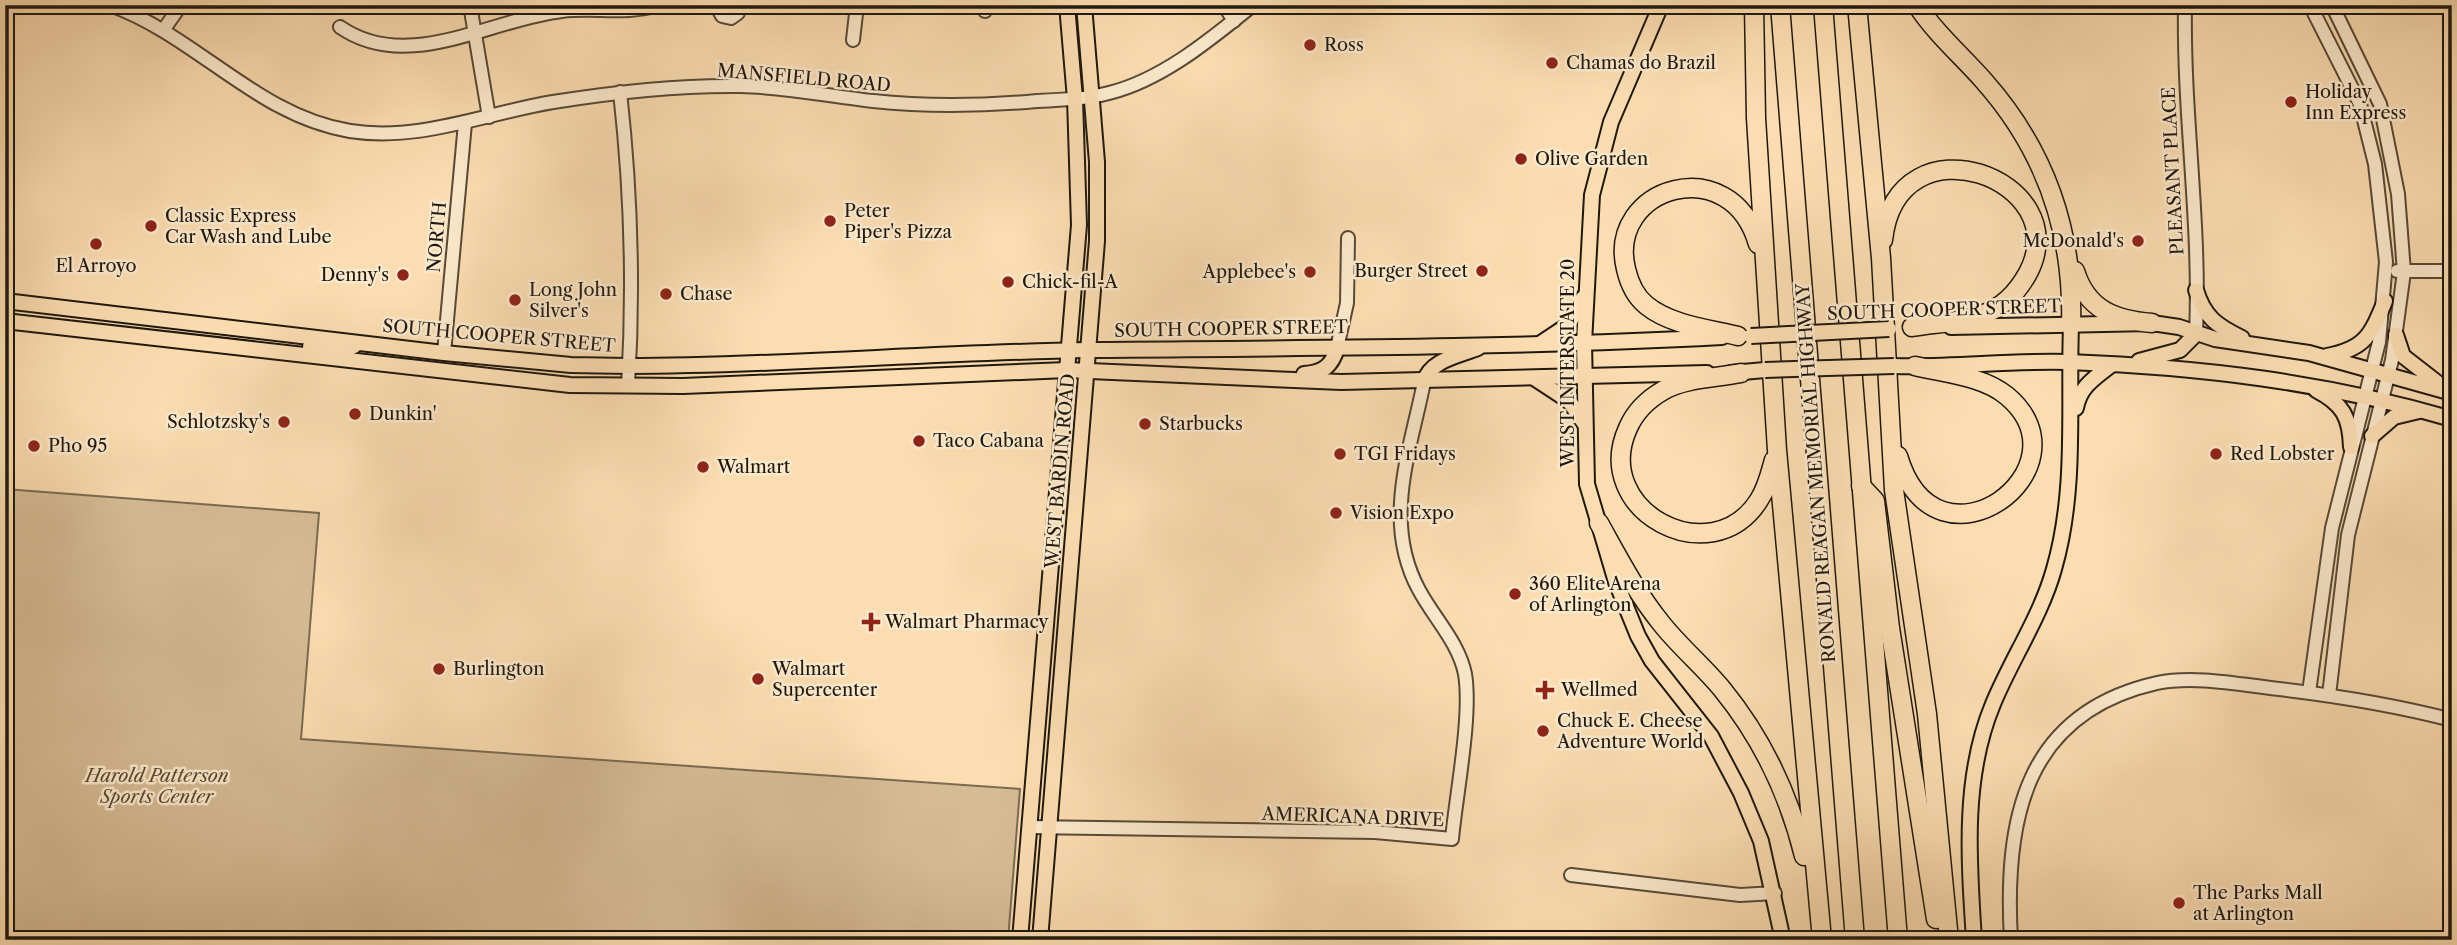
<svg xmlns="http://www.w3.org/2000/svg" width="2457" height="945" viewBox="0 0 2457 945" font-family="'Libre Caslon Text',serif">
<rect width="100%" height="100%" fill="#fbddb1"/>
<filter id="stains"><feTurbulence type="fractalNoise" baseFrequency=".00286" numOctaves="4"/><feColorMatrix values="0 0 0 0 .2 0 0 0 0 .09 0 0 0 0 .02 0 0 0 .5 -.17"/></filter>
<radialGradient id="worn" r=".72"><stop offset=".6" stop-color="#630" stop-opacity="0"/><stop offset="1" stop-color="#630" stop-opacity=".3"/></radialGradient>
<path fill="#d6bc95" stroke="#7a6a52" stroke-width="2" d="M5 489 319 513 301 739 1020 789 1008 940H5Z"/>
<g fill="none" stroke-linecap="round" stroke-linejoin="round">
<g stroke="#564937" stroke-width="16">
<g id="minor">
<path d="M110 5C197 36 257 116 350 131 420 142 486 113 553 102 615 92 678 85 741 86 785 87 829 96 873 101 928 107 982 106 1037 101 1061 100 1086 99 1109 93 1162 80 1211 39 1253 5"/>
<path d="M470 5 489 117"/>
<path d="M716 5 722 16 731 18 738 13 739 5"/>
<path d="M1224 5 1234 21"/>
<path d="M2185 5C2183 115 2201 224 2196 334"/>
<path d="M985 11V5"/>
<path d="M340 27C408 74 490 19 562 11 593 7 627 15 658 5"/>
<path d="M164 29 181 5"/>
<path d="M853 40 857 5"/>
<path d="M620 92C631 190 634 288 628 386"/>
<path d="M2397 271H2452"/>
<path d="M1337 348 1347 303 1348 238"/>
<path d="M444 353 465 123"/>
<path d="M2309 692 2332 528 2379 342 2386 262 2375 164 2360 104 2310 5"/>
<path d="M2329 695 2348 535 2392 360 2404 272 2398 194 2380 104 2332 5"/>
<path d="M1029 827 1375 832 1452 839C1456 795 1472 716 1465 674 1459 643 1434 618 1419 590 1382 522 1410 452 1424 382"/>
<path d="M1571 875 1740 895 1775 893"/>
<path d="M2011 940C2004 820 2024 713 2157 683 2195 675 2242 685 2279 689 2338 696 2395 705 2452 720"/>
</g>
</g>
<g stroke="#1f180e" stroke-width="18">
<g id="major">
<path d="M1661 5 1611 122 1592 195 1584 343 1587 484 1616 582 1638 636 1652 661 1711 736 1741 793 1761 841 1783 940"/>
<path d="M2196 290C2204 317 2217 326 2242 338"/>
<path d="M5 301 444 353 571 365 628 366C782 366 936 352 1090 350 1301 348 1511 348 1722 337"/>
<path d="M5 321 570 385 683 386 1067 370 1341 382 1707 373"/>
<path d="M1951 327 2152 323 2179 327 2215 339 2309 353 2452 393"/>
<path d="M2396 335 2403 356 2439 384"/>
<path d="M1541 343 1568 325 1583 298"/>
<path d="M310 347 342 351 354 346"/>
<path d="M2327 356C2365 349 2371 335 2385 301"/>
<path d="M2139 361 2180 350 2196 334"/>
<path d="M1894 366C1952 368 2011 360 2069 362 2199 367 2327 382 2452 419"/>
<path d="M1731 373 1765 370"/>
<path d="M1304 374C1323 373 1332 366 1337 348"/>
<path d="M1534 378 1569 401 1584 423"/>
<path d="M1424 382C1430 360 1458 356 1478 348"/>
<path d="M2316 390C2343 404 2350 417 2351 447"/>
<path d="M2076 408C2080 386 2095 378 2111 365"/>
<path d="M2372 436 2394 417 2419 411"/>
<path d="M1020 940 1079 225 1075 99 1067 5"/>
<path d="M1040 940 1097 241V162L1084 5"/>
<path d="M1974 940C1969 862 1962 778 1993 704 2012 658 2041 616 2054 569 2077 490 2068 406 2071 326"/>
</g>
</g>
<g stroke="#1f180e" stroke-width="21">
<g id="highway">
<path d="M1754 5 1756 118 1777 450 1822 940"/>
<path d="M1780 5 1855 940"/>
<path d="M1823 5 1898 940"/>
<path d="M1857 5 1881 258 1894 490 1927 714 1949 940"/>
<path d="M1917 5C1936 34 1962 56 1984 81 2046 151 2074 233 2071 326"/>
<path d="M1883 240C1897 113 2078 179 2028 273 2017 293 2003 308 1981 315 1960 323 1934 323 1912 327"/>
<path d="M2075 271C2087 310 2115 320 2152 323"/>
<path d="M1738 336C1709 329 1670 325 1646 305 1635 296 1629 282 1626 269 1606 187 1731 149 1758 244"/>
<path d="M1741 373C1716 378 1686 378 1664 390 1648 399 1635 412 1628 428 1590 511 1712 575 1759 500 1767 488 1770 474 1774 460"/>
<path d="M1898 456C1936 585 2093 468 2007 396 1983 376 1944 373 1915 366"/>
<path d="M1861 486 1875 501 1890 628 1936 919"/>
<path d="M1599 523C1618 557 1636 592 1661 623 1679 646 1703 666 1722 689 1762 738 1789 795 1804 856"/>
</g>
</g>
<use href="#minor" stroke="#fce9cc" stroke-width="12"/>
<use href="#major" stroke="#fbddb1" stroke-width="14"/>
<use href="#highway" stroke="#fbddb1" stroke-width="18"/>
<g stroke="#1f180e" stroke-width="18" stroke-linecap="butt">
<g id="major-bridge">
<path d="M1751 336 1889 329"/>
<path d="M1765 370 1894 366"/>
</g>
</g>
<use href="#major-bridge" stroke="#fbddb1" stroke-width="14"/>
</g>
<g fill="#8f2418" stroke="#fce9cc" stroke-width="2.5">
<circle cx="1310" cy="45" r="7"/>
<circle cx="1552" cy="63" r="7"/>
<circle cx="2291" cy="102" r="7"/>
<circle cx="1521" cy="159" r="7"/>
<circle cx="830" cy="221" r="7"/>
<circle cx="151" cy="226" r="7"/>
<circle cx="2138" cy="241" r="7"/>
<circle cx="96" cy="244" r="7"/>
<circle cx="1482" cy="271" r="7"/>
<circle cx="1310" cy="272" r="7"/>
<circle cx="403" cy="275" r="7"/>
<circle cx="1008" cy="282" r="7"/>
<circle cx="666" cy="294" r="7"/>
<circle cx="515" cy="300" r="7"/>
<circle cx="355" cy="414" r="7"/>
<circle cx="284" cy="422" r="7"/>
<circle cx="1145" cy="424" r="7"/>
<circle cx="919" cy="441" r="7"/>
<circle cx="34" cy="446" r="7"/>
<circle cx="1340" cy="454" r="7"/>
<circle cx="2216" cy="454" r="7"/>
<circle cx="703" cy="467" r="7"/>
<circle cx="1336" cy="513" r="7"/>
<circle cx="1515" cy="594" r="7"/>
<path d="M867.5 611.5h7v7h7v7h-7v7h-7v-7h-7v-7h7z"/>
<circle cx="439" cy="669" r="7"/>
<circle cx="758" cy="679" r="7"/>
<path d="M1541.5 679.5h7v7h7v7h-7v7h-7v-7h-7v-7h7z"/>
<circle cx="1543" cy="731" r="7"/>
<circle cx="2179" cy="903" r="7"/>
</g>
<g text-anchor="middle" stroke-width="5" stroke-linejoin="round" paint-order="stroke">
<g font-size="18" fill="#1f180e" stroke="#fce9cc" text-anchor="start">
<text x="1324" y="51">Ross</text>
<text x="1566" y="69">Chamas do Brazil</text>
<text x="2305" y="98">Holiday<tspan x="2305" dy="21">Inn Express</tspan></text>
<text x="1535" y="165">Olive Garden</text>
<text x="844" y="217">Peter<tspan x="844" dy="21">Piper's Pizza</tspan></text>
<text x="165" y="222">Classic Express<tspan x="165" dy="21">Car Wash and Lube</tspan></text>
<text x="2124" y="247" text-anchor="end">McDonald's</text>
<text x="96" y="272" text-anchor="middle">El Arroyo</text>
<text x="1468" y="277" text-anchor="end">Burger Street</text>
<text x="1296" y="278" text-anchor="end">Applebee's</text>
<text x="389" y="281" text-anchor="end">Denny's</text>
<text x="1022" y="288">Chick-fil-A</text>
<text x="529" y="296">Long John<tspan x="529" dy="21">Silver's</tspan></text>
<text x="680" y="300">Chase</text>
<text x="369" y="420">Dunkin'</text>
<text x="270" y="428" text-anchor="end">Schlotzsky's</text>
<text x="1159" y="430">Starbucks</text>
<text x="933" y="447">Taco Cabana</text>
<text x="48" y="452">Pho 95</text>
<text x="1354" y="460">TGI Fridays</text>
<text x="2230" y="460">Red Lobster</text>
<text x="717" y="473">Walmart</text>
<text x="1350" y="519">Vision Expo</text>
<text x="1529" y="590">360 Elite Arena<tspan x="1529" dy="21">of Arlington</tspan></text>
<text x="885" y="628">Walmart Pharmacy</text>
<text x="453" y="675">Burlington</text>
<text x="772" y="675">Walmart<tspan x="772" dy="21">Supercenter</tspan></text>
<text x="1561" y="696">Wellmed</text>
<text x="1557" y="727">Chuck E. Cheese<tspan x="1557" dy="21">Adventure World</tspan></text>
<text x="2193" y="899">The Parks Mall<tspan x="2193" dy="21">at Arlington</tspan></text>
</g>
<g font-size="18" fill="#1f180e" stroke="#fce9cc">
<text transform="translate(804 78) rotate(5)" y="6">MANSFIELD ROAD</text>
<text transform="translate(2173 171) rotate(-93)" y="6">PLEASANT PLACE</text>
<text transform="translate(437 237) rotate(-85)" y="6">NORTH</text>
<text transform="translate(1944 310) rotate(-2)" y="6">SOUTH COOPER STREET</text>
<text transform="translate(1231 329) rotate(-1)" y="6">SOUTH COOPER STREET</text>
<text transform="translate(499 336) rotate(5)" y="6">SOUTH COOPER STREET</text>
<text transform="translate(1568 363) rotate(-90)" y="6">WEST INTERSTATE 20</text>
<text transform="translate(1060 471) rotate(-85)" y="6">WEST BARDIN ROAD</text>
<text transform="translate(1816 473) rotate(-94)" y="6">RONALD REAGAN MEMORIAL HIGHWAY</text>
<text transform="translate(1353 817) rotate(2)" y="6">AMERICANA DRIVE</text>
</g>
<g font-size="18" font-style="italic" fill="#564936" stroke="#fce9cc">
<text x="157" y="782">Harold Patterson<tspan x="157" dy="21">Sports Center</tspan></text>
</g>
</g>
<rect width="2457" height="945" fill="none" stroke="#fbddb1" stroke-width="28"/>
<rect x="7" y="7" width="2443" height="931" fill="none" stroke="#1f180e" stroke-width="3.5"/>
<rect x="14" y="14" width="2429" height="917" fill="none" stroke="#1f180e" stroke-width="2"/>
<rect width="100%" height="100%" filter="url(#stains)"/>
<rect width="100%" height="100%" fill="url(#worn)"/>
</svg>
